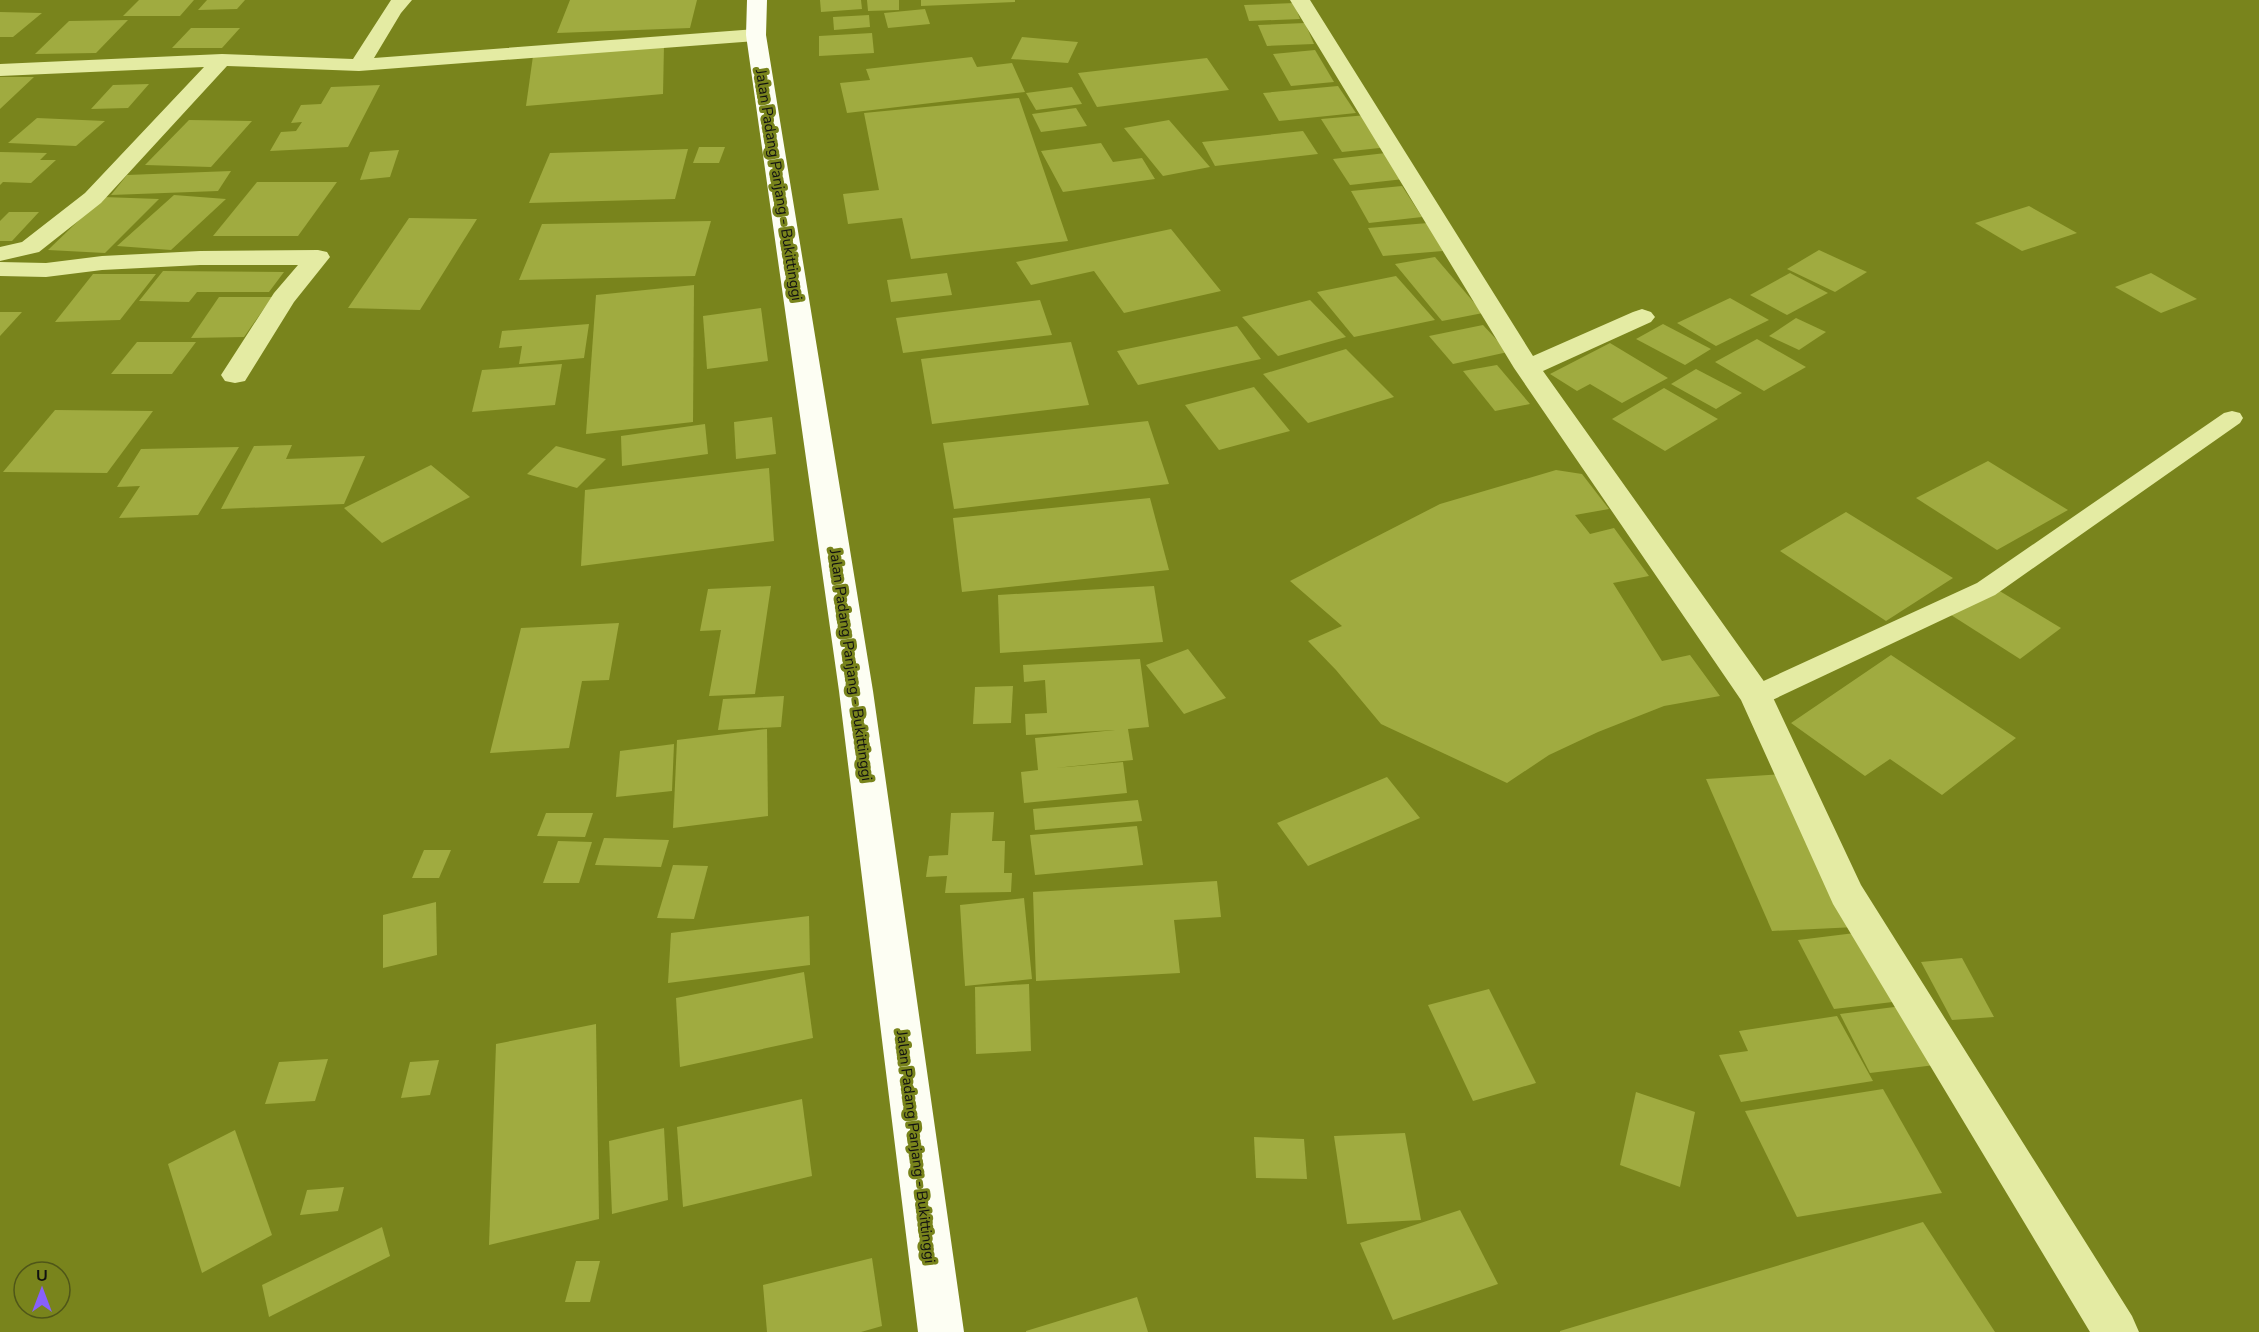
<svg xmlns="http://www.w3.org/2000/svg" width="2259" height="1332" viewBox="0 0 2259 1332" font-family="'Nunito Sans',sans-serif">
<rect width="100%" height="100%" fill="#79841c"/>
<g fill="#a0ab40">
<path d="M139 0H194L180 16H123Z"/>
<path d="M207 0H245L237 9 198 10Z"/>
<path d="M570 0H697L690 28 557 33Z"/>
<path d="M820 0H861L862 9 821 12Z"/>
<path d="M867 0H899V10L868 11Z"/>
<path d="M921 0H1015V2L921 6Z"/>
<path d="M1294 3 1300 19 1249 21 1244 5Z"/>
<path d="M925 9 930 24 888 28 884 13Z"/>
<path d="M0 12 42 13 13 37H0Z"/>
<path d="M869 15 870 27 834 30 833 17Z"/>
<path d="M128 20 96 53 35 54 69 21Z"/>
<path d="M1305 23 1314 44 1267 46 1258 25Z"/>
<path d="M191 28H240L222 48H172Z"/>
<path d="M872 33 874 53 819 56V36Z"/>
<path d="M1022 37 1078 42 1068 63 1011 59Z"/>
<path d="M664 45 663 94 526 106 533 56Z"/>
<path d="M1315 50 1334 82 1291 86 1273 54Z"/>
<path d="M972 57 977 67 1012 63 1025 92 847 113 840 83 870 80 866 69Z"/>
<path d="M1207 58 1229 90 1097 107 1078 73Z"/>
<path d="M0 77H34L0 109Z"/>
<path d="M149 84 128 108 91 109 113 85Z"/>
<path d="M380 85 348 147 270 151 281 132 296 131 302 122 291 123 301 105 321 104 331 87Z"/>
<path d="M1338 86 1356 113 1279 121 1263 93Z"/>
<path d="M1072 87 1082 104 1036 110 1026 93Z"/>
<path d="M1019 98 1068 241 911 259 902 218 848 224 843 194 879 190 864 113Z"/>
<path d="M1076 108 1087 126 1041 132 1032 114Z"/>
<path d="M1367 115 1389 147 1342 152 1321 119Z"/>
<path d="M37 118 105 121 76 146 8 143Z"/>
<path d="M189 120 252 121 211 167 145 165Z"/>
<path d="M1169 120 1210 167 1163 176 1124 128Z"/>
<path d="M1303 131 1318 154 1215 166 1202 142Z"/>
<path d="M1101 143 1113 162 1142 158 1155 179 1063 192 1041 151Z"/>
<path d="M699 147H725L719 163H693Z"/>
<path d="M688 149 675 199 529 203 550 153Z"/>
<path d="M399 150 390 177 360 180 370 152Z"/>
<path d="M0 152 47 153 40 160H56L31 183 3 182 0 185Z"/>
<path d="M1386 153 1404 179 1350 185 1333 159Z"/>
<path d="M231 171 218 191 111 195 127 175Z"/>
<path d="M257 182H337L298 236H213Z"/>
<path d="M1402 186 1422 217 1369 223 1351 191Z"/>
<path d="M174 195 226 199 171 250 117 246Z"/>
<path d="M103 197 159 199 105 253 48 250Z"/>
<path d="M2029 206 2077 233 2022 251 1975 223Z"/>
<path d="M9 212H39L12 241H0V221Z"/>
<path d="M409 218 477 219 420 310 348 308Z"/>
<path d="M711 221 695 276 519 280 542 224Z"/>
<path d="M1428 223 1443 251 1383 256 1368 228Z"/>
<path d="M1171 229 1221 291 1124 313 1094 271 1031 285 1016 262Z"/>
<path d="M1819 250 1867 272 1835 292 1787 269Z"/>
<path d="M1435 257 1483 313 1442 321 1395 264Z"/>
<path d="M163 271 284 272 269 292H197L189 302 139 301Z"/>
<path d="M947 273 952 295 891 302 887 280Z"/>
<path d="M1790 273 1828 293 1787 315 1750 295Z"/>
<path d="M2151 273 2197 299 2161 313 2115 287Z"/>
<path d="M93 274H156L120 320 55 322Z"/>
<path d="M1396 276 1435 320 1354 337 1317 292Z"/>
<path d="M694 285 693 422 586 434 596 295Z"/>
<path d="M219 297H272L244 337 191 338Z"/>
<path d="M1730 298 1769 320 1716 346 1677 323Z"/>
<path d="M1040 300 1052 335 903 353 896 318Z"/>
<path d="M1310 300 1346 337 1278 356 1242 317Z"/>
<path d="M761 308 768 361 707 369 703 316Z"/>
<path d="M0 312H22L0 336Z"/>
<path d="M1796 318 1826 332 1799 350 1769 336Z"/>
<path d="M589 324 584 358 519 364 522 346 499 348 502 331Z"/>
<path d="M1663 324 1711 349 1685 365 1636 339Z"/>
<path d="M1483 325 1508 352 1453 364 1429 336Z"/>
<path d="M1237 326 1261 359 1138 385 1117 351Z"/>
<path d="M1757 339 1806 367 1764 391 1715 362Z"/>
<path d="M137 342H196L172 374H111Z"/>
<path d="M1071 342 1089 405 932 424 921 359Z"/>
<path d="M1610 343 1668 378 1622 403 1590 384 1577 391 1550 374Z"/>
<path d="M1346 349 1394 397 1308 423 1263 374Z"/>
<path d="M562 364 555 405 472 412 482 370Z"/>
<path d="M1497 365 1530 404 1495 411 1463 371Z"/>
<path d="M1696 369 1742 393 1716 409 1671 384Z"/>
<path d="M1254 387 1290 431 1219 450 1185 405Z"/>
<path d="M1664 388 1718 419 1665 451 1612 419Z"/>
<path d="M55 410 153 411 107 473 3 472Z"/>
<path d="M772 417 776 454 736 459 734 422Z"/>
<path d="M1148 421 1169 484 954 509 943 443Z"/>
<path d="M705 424 708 454 622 466 621 436Z"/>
<path d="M292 445 286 459 365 456 344 504 221 509 254 446Z"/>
<path d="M556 446 606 459 577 488 527 474Z"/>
<path d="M239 447 198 515 119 518 140 486 117 487 141 449Z"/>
<path d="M1988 461 2068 510 1997 550 1916 498Z"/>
<path d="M431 465 470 497 382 543 344 508Z"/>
<path d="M769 468 774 541 581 566 585 490Z"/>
<path d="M1556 470 1582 474 1609 509 1575 515 1590 534 1614 528 1649 576 1613 583 1662 661 1690 655 1720 696 1664 706 1598 732 1549 755 1507 783 1381 724 1336 670 1308 641 1342 626 1290 581 1440 504Z"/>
<path d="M1150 498 1169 570 962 592 953 518Z"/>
<path d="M1846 512 1953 578 1886 621 1780 551Z"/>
<path d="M771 586 755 694 709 696 721 630 700 631 708 589Z"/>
<path d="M1154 586 1163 642 1000 653 998 595Z"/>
<path d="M1993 587 2061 628 2020 659 1951 615Z"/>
<path d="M619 623 609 680 582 681 569 748 490 753 521 628Z"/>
<path d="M1188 649 1226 698 1184 714 1146 665Z"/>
<path d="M1891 655 2016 738 1942 795 1890 759 1865 776 1791 723Z"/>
<path d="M1140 659 1149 727 1128 729 1133 760 1055 768 1123 762 1127 793 1024 803 1021 772 1038 770 1035 738 1115 730 1026 735 1025 714 1047 713 1045 680 1024 682 1023 665Z"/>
<path d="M1013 686 1011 723 973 724 975 687Z"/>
<path d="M784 696 781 727 718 730 723 699Z"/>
<path d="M767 729 768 816 673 828 677 740Z"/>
<path d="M674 744 672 791 616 797 620 751Z"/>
<path d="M1783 774 1856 927 1772 931 1706 779Z"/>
<path d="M1387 777 1420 818 1308 866 1277 823Z"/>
<path d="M1138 800 1142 821 1035 830 1033 809Z"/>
<path d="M994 812 992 841H1005L1004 873H1012L1011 892 945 893 947 876 926 877 929 856 948 855 951 813Z"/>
<path d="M546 813H593L585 837 537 836Z"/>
<path d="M1137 826 1143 865 1035 875 1030 835Z"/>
<path d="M604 838 669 840 661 867 595 865Z"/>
<path d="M558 841 592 842 579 883H543Z"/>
<path d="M424 850H451L439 878H412Z"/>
<path d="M673 865 708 866 694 919 657 918Z"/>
<path d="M1217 881 1221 917 1174 920 1180 973 1036 981 1033 892Z"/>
<path d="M1024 898 1032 979 965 986 960 905Z"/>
<path d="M436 902 437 955 383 968V915Z"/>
<path d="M809 916 810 965 668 983 671 933Z"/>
<path d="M1863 932 1901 1001 1834 1009 1798 940Z"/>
<path d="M1962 958 1994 1017 1952 1020 1921 962Z"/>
<path d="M804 972 813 1038 680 1067 676 998Z"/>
<path d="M1029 984 1031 1051 976 1054 975 987Z"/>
<path d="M1489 989 1536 1083 1473 1101 1428 1005Z"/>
<path d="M1902 1006 1935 1065 1870 1073 1840 1014Z"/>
<path d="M1837 1016 1873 1081 1741 1102 1719 1055 1748 1051 1739 1031Z"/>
<path d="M596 1024 599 1219 489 1245 496 1044Z"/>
<path d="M328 1059 315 1101 265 1104 279 1062Z"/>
<path d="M439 1060 430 1095 401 1098 410 1062Z"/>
<path d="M1883 1089 1942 1193 1797 1217 1745 1111Z"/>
<path d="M1636 1092 1695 1112 1680 1187 1620 1165Z"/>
<path d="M802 1099 812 1176 683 1207 677 1127Z"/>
<path d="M664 1128 668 1200 612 1214 609 1141Z"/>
<path d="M235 1130 272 1235 202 1273 168 1164Z"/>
<path d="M1405 1133 1421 1220 1347 1224 1334 1136Z"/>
<path d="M1254 1137 1304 1139 1307 1179 1256 1178Z"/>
<path d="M344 1187 338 1211 300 1215 307 1190Z"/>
<path d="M1460 1210 1498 1284 1393 1320 1360 1243Z"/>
<path d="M1923 1222 1995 1332H1560V1331Z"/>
<path d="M382 1227 390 1256 269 1317 262 1285Z"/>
<path d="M872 1258 882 1326 861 1332H767L763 1285Z"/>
<path d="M576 1261H600L590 1302H565Z"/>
<path d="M1137 1297 1148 1332H1026V1331Z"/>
</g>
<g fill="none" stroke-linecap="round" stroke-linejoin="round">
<path fill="#e4eba3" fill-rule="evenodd" d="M2232 411 2240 413 2243 418 2240 423 1995 595 1766 703 1756 706 1746 703 1742 696 1746 689 1977 583 2224 413Z"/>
<g fill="#e4eba3" fill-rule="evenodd">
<path d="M391 0H412L401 13 374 58 756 29 763 31 766 35 763 39 756 41 359 71 227 66 101 203 39 252 0 261V247L22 242 85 193 204 67 0 76V64L222 54 353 59Z"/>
<path d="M1290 0H1310L1533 356 1633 312 1642 309 1651 312 1655 317 1651 322 1543 371 1768 687 1861 885 2132 1316 2139 1332H2090L1833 904 1741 700 1514 368Z"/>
<path d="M318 250 327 252 330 257 294 302 245 381 235 383 225 381 221 375 274 293 298 265H200L102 270 46 277 0 276V262L46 263 102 256 200 251Z"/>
</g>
<path fill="#fdfef3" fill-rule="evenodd" d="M747 0H767L766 35 873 691 964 1332H918L839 691 746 35Z"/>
</g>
<g text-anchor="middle" stroke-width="6" stroke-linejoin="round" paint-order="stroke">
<g font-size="15" fill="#111" stroke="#79841c">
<text transform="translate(779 185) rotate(81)" y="5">Jalan Padang Panjang - Bukittinggi</text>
<text transform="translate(851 665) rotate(82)" y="5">Jalan Padang Panjang - Bukittinggi</text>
<text transform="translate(916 1147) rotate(83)" y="5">Jalan Padang Panjang - Bukittinggi</text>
</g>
</g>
<g transform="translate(42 1290)"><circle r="28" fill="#79841c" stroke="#4f5618" stroke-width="1.5"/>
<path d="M0-4.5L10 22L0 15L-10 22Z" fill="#8860fb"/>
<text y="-9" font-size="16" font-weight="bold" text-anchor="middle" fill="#111111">U</text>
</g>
</svg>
